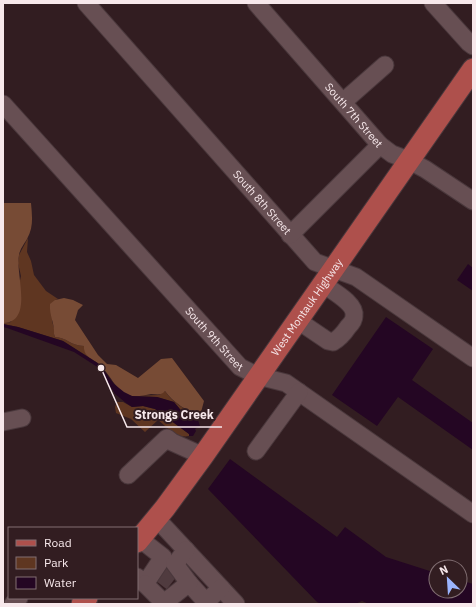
<svg xmlns="http://www.w3.org/2000/svg" width="476" height="607" viewBox="0 0 476 607" font-family="'IBM Plex Sans',sans-serif">
<rect width="100%" height="100%" fill="#321d21"/>
<g fill="#5f3621">
<path d="M28 238 27 252 31 261 34 275 46 291 58 299 55 300 52 321 54 328V334L55 337C66 337 71 346 84 346L85 352 90 358 63 341 18 327 3 324V323L11 322 21 276 18 263 19 255Z"/>
<path d="M165 391C172 403 188 411 200 416L199 418 189 420 174 402 157 397 132 396 159 395Z"/>
<path d="M117 402H123L132 407 143 406 155 409 189 434V436C177 439 167 427 158 420L145 432 131 419 116 413 115 407Z"/>
</g>
<g fill="#774b35">
<path d="M3 203H31C32 215 34 227 27 239 24 244 20 249 19 255 15 273 34 321 4 323Z"/>
<path d="M64 298 73 300 83 305 78 310 75 320 98 355 107 364 116 365 138 378 161 359 172 358 204 401 200 416C188 411 173 403 165 391 161 396 157 394 151 394 145 395 138 397 132 396 117 393 111 376 101 366 95 359 83 358 84 346 71 346 66 337 55 337L54 334C55 324 49 315 50 304L55 300Z"/>
</g>
<g fill="#240623">
<path d="M468 264 473 268V291L457 280Z"/>
<path d="M386 317 433 349 412 380 473 423V450L398 397 377 426 332 395Z"/>
<path d="M3 324 18 327 63 341 99 364 114 384 124 392 132 396 157 397 174 402 189 420H198L200 426 195 429 196 431 193 436H189V434L155 409 143 406 132 407 126 403 115 394 99 368 74 352 7 328 3 327Z"/>
<path d="M230 459 337 537 345 527 386 557 436 573V591H460V580L473 584V604H369L362 601 355 604H321L317 602 208 489Z"/>
</g>
<g fill="none" stroke-linecap="round" stroke-linejoin="round">
<path stroke="#503b3f" stroke-width="17" stroke-dasharray="17 8" stroke-linecap="butt" d="M160 584 170 571"/>
<g stroke="#4a383c" stroke-width="19">
<g id="minor">
<path id="s1" d="M86 3 315 262 356 277 473 358"/>
<path id="s2" d="M256 3 380 145 392 154 408 160 425 169 473 201"/>
<path d="M433 3 469 43 473 46"/>
<path d="M343 102 385 65"/>
<path id="s3" d="M3 104 240 367 258 376 286 383 473 514"/>
<path d="M290 235 380 145"/>
<path d="M297 320 328 341 333 342C340 338 344 333 348 327 351 324 354 320 354 316 356 303 332 291 323 284"/>
<path d="M3 422 22 418"/>
<path d="M256 451 299 392"/>
<path d="M128 475 167 438 172 442 203 456"/>
<path d="M157 519 236 604"/>
<path d="M137 577 145 584 163 557 140 539"/>
<path d="M189 583 206 602 221 588"/>
<path d="M145 584 164 603 189 583 175 564 186 550"/>
<path d="M13 604 19 598"/>
</g>
</g>
<g stroke="#4a383c" stroke-width="23">
<g id="major">
<path id="s4" d="M137 542 165 508 203 456 473 69"/>
<path d="M82 604 87 598"/>
</g>
</g>
<use href="#minor" stroke="#674f53" stroke-width="17"/>
<use href="#major" stroke="#ae504c" stroke-width="21"/>
</g>
<g text-anchor="middle" stroke-width="4" stroke-linejoin="round" paint-order="stroke">
<g font-size="11" fill="#f7e8eb" stroke="#321d21">
<text dy="4" stroke="none"><textPath href="#s2" startOffset="149">South 7th Street</textPath></text>
<text dy="4" stroke="none"><textPath href="#s1" startOffset="266">South 8th Street</textPath></text>
<text dy="4" stroke="none"><textPath href="#s4" startOffset="290">West Montauk Highway</textPath></text>
<text dy="4" stroke="none"><textPath href="#s3" startOffset="316">South 9th Street</textPath></text>
</g>
</g>
<path fill="none" stroke="#f7e8eb" stroke-width="1.5" d="M101 368L127 427H222"/>
<circle fill="#f7e8eb" stroke="#321d21" stroke-width="1.5" cx="101" cy="368" r="4"/>
<g font-size="12" text-anchor="middle" font-weight="bold" fill="#f7e8eb" stroke="#321d21" stroke-width="4" stroke-linejoin="round" paint-order="stroke">
<text x="174" y="419">Strongs Creek</text>
</g>
<rect width="476" height="607" fill="none" stroke="#f7e8eb" stroke-width="8"/>
<rect x="8" y="527" width="130" height="72" fill="#321d21" stroke="#816e72"/>
<rect x="16" y="540" width="20" height="6" fill="#ae504c" stroke="#816e72"/>
<text x="44" y="547" font-size="12" fill="#f7e8eb">Road</text>
<rect x="16" y="557" width="20" height="12" fill="#5f3621" stroke="#816e72"/>
<text x="44" y="567" font-size="12" fill="#f7e8eb">Park</text>
<rect x="16" y="577" width="20" height="12" fill="#240623" stroke="#816e72"/>
<text x="44" y="587" font-size="12" fill="#f7e8eb">Water</text>
<g transform="translate(448 579) rotate(335)"><circle r="19" fill="#321d21" stroke="#816e72"/>
<path d="M0-3L7 15L0 10L-7 15Z" fill="#9bb4fd"/>
<text y="-6" font-size="11" font-weight="bold" text-anchor="middle" fill="#f7e8eb">N</text>
</g>
</svg>
